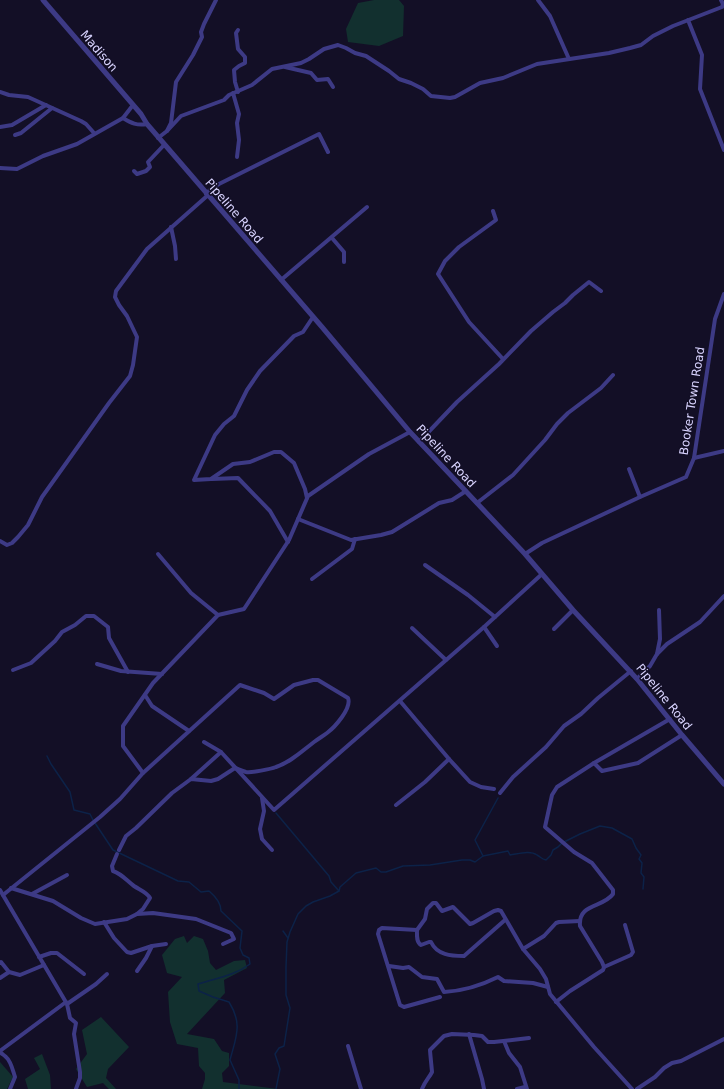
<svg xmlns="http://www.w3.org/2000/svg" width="724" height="1089" viewBox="0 0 724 1089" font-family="'DejaVu Sans',sans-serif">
<rect width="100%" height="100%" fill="#130f26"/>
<g fill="#12302f">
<path d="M374 0H399L404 6 403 36 379 46 348 42 346 29 358 3Z"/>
<path d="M184 936 187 943 194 936 203 939 208 951 210 963 216 970 234 961 245 960 247 968 224 980 225 993 187 1034 214 1039 222 1051 229 1053V1066L222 1073 223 1082 278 1089H202L205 1079V1073L199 1066 198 1048 177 1044 170 1022 168 992 182 977 167 973 162 955 175 939Z"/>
<path d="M101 1017 129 1047 108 1069 106 1078 116 1089H109L103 1083 87 1087 76 1069 87 1054 82 1030Z"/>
<path d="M42 1054 50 1075 51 1089H28L25 1079 40 1069 34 1058Z"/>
<path d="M0 1062 13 1077 7 1089H0Z"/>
</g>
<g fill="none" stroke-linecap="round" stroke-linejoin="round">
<g stroke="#0c2248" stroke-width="1.5">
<path d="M47 756 51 764 70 792 74 810 90 814 93 820"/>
<path d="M95 823 113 850 178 881 189 882 201 892 209 891C215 896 221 903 221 911L242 931 240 948 243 955 249 958 250 964C234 976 216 978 198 984L199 991 213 997 229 1002C243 1024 236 1037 230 1060L239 1080V1089"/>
<path d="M483 856 475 840 498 798"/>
<path d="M339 891 340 887 356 873 376 868 381 872H386L403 866 430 865 462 860H470L475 862 483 856 508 851 510 855C518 854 530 850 537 855 541 857 541 859 546 860L551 855 553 850 558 847 562 843 580 834 600 826 612 828 632 839 636 848 641 855 639 859 642 863 641 873 644 877 643 889"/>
<path d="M283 931 288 938"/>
<path d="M276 1089 280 1069 275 1054 279 1048 284 1046 290 1008 286 995V967L287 942 290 932 298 914 306 906 313 902 330 896 339 891 331 882 329 876 276 813"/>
</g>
<g stroke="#3d3a85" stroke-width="4">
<path d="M538 0 550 16 569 59"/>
<path d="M688 20 702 55 700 89 724 150"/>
<path d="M285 67 311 73 317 80 328 79 333 87"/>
<path d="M0 92 9 95 28 97 81 121 86 124 94 133"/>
<path d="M238 92 235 82 234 70 239 66 245 63V57L238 49 236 33 238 30"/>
<path d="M233 93 239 114 237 123 239 140 237 157"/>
<path d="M123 118C131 123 137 126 147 124"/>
<path d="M0 127 12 125 46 105"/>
<path d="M167 131 181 116 224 100 229 95 252 85 272 69 301 63 309 59 324 49 338 45 346 48 355 53 366 56 389 71 399 79 411 83 423 89 431 96 450 98 455 97 480 83 503 78 537 64 609 53 630 48 641 45 653 36 673 26 722 7 723 4 721 0"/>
<path d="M15 135 21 133 52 108"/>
<path d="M158 138 167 131 171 123 176 82 193 55 202 37 201 32 204 24 216 0"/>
<path d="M0 168 17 169 43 156 77 144 123 118 133 105"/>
<path d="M134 171 137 174 146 171 150 167 148 162 164 145"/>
<path d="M206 194 210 190 219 184 319 134 328 152"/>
<path d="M493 211 496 220 459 247 445 261 438 274 469 322 503 359"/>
<path d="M171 227 175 246 176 259"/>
<path d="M332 238 344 252V262"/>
<path d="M281 280 367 207"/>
<path d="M419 442 457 402 499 364 531 331 553 312 565 303 573 295 589 282 601 291"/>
<path d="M694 458 724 451"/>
<path d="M629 469 640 497"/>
<path d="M212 479 238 478 270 511 288 542"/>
<path d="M307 498 305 489 294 463 281 452H274L250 462 233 464 211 479 194 480 215 435 224 424 234 416 247 390 260 371 294 336 303 332 313 317"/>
<path d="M477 503 513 475 545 440 557 424 568 413 601 388 613 375"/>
<path d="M298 519 351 540 381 535 392 532 439 503 452 500 466 491"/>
<path d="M0 541 7 545 12 543 18 537 28 525 42 497 109 403 130 376 133 365 137 337 127 316 119 305 115 297 116 291 147 249 207 196"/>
<path d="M158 554 191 593 218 615"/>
<path d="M525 554 542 543 640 497 686 477 694 458 715 319 724 294"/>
<path d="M425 565 468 595 495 617"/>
<path d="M312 579 352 549 355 539"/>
<path d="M484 627 497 646"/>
<path d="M412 628 446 660"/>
<path d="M554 629 573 610"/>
<path d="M657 654 660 639 659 610"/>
<path d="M97 664 121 671 162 674"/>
<path d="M13 670 31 663 55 641 62 632 75 625 86 616H94L108 627 109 638 128 672"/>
<path d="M637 679 650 666 657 654 667 644 700 622 724 596"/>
<path d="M145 695 152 706 189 731"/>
<path d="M400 701 449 759 470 782 481 787 494 789"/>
<path d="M204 742 221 752 274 810 484 627 542 574"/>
<path d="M594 763 602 771 638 763 682 735"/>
<path d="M143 773 123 746V726L153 683 218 615 244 609 289 540 308 496 369 454 410 432"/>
<path d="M191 779 221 752"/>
<path d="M500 793 513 777 546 747 564 726 581 714 598 698 631 671"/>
<path d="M262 798 264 811 260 829 262 839 272 850"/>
<path d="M396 805 425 782 449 759"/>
<path d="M117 854 112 866 113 871C122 874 127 881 134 886 140 890 147 892 150 898L143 909 137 914"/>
<path d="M11 888 53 901 81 918 95 924 127 919 137 914 153 913 196 919 231 933 234 939 223 944"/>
<path d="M0 890 67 1004 70 1018 76 1023 74 1034 80 1072V1078L76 1089"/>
<path d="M32 894 67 875"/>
<path d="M3 895 100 817 120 799 143 773 240 685 264 693 274 699 294 685 313 680H318L348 698C352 708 335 727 327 733 323 736 318 739 314 742 302 751 291 762 276 767 271 769 251 773 246 772 242 771 238 769 235 768L218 779 211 781 191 779 172 793 136 828 126 836 119 850"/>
<path d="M104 922 114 938 127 952 131 953 152 946 166 944"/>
<path d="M417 930C417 935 416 942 421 945L429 942H431C437 955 451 956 464 956L505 920"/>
<path d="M523 949 544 936 556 923 559 922 580 921"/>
<path d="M39 957 51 953H57L84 974"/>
<path d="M0 963 1 962 9 972 20 975 44 965"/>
<path d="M389 966 403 968 409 967 422 977 437 979 444 992C463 991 482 985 498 977L504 981 533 983 548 987"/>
<path d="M604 967 631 955 633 952 625 925"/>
<path d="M137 971 146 958 152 946"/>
<path d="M0 978 9 972"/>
<path d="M440 997 404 1007 400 1005 378 934 379 930 382 928 417 930 425 919 427 909 433 903H436L442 911 453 907 470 924 473 923 494 911 498 910 501 911 523 949 540 969 546 979 550 994 594 1047 632 1089"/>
<path d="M556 1002 570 991 603 970 604 967 602 962 580 926C578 903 603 908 613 894V890L592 863 574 852 545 827 552 795 557 787 594 763 670 719"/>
<path d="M67 1004 96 984 107 974"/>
<path d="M469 1034 482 1079 484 1089"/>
<path d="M504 1041 509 1053 520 1067 527 1089"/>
<path d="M348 1046 361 1089"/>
<path d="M0 1051 66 1002"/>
<path d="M0 1052C2 1054 4 1055 6 1057 11 1061 13 1071 15 1077L10 1089"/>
<path d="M422 1089C425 1081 429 1078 432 1072 432 1071 430 1052 430 1050L444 1036 452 1034 474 1035 482 1036 488 1042H494L529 1038"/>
<path d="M517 1089 525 1087"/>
<path d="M637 1089 655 1077 664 1068 672 1063 681 1061 724 1039"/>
</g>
<path stroke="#3d3a85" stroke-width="5" d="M43 0 141 114 147 124 322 327 410 432 525 554 573 610 637 679 682 735 724 784"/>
</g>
<g text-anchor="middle" stroke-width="3" stroke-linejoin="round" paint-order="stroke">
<g font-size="12" fill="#d9d4ff" stroke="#130f26">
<text transform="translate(99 51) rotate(49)" y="4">Madison</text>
<text transform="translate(234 211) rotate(49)" y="4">Pipeline Road</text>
<text transform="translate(692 401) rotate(-81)" y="4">Booker Town Road</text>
<text transform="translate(446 456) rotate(47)" y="4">Pipeline Road</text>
<text transform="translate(664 697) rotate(51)" y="4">Pipeline Road</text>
</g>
</g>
</svg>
